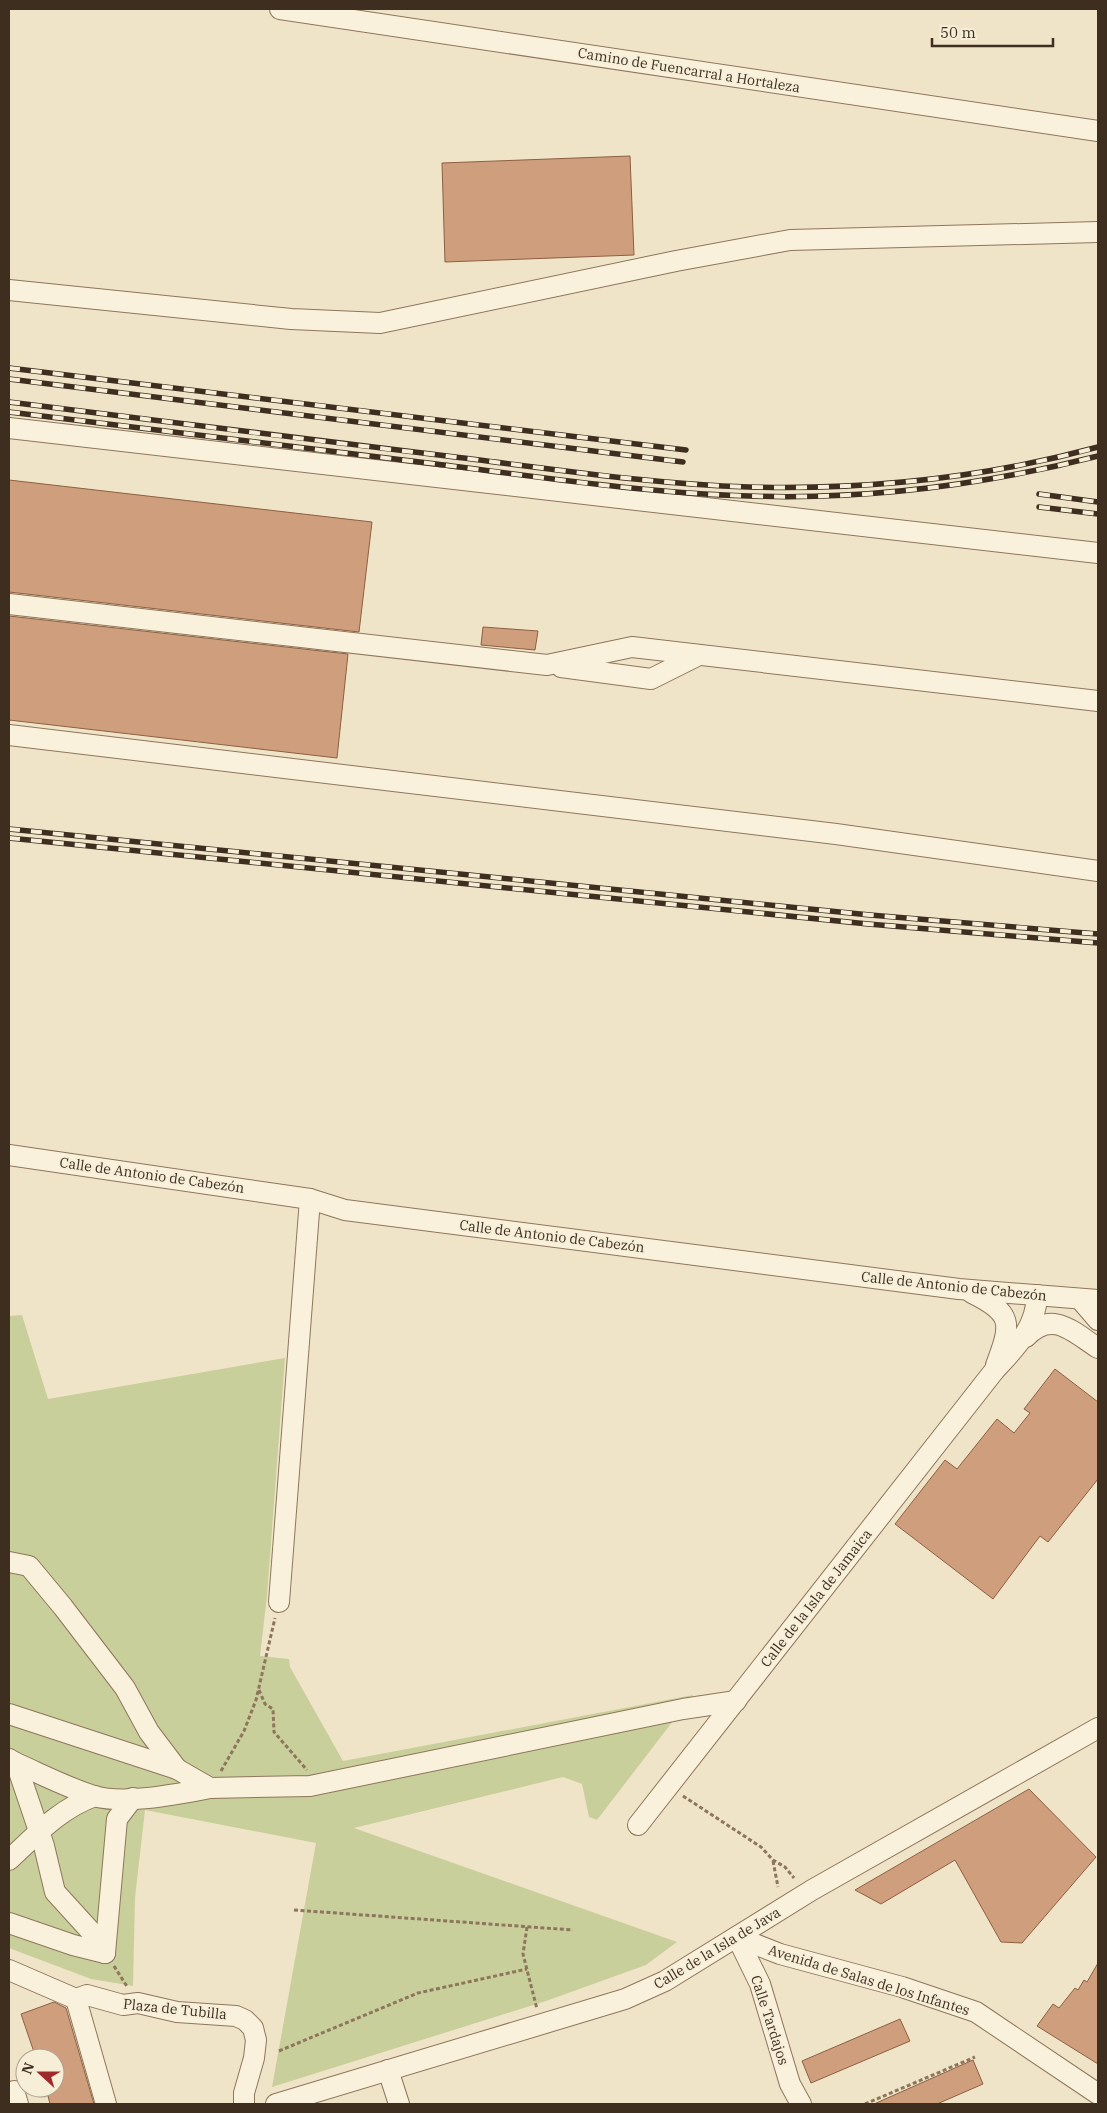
<svg xmlns="http://www.w3.org/2000/svg" width="1107" height="2113" viewBox="0 0 1107 2113" font-family="'IBM Plex Serif',serif">
<rect width="100%" height="100%" fill="#f0e4c8"/>
<path fill="#c9cf9b" d="M22 1315 48 1399 285 1358 267 1596 260 1656 289 1659 290 1667 343 1761 693 1695 597 1820 589 1817 582 1784 563 1777 354 1828 677 1942 646 1965 546 2001 272 2087 316 1843 145 1810 135 1898 133 1986 91 1979 9 1948V1316Z"/>
<g fill="#cf9f7d" stroke="#8d5f41">
<path d="M630 156 634 255 445 262 442 163Z"/>
<path d="M9 480 372 522 359 632 9 592Z"/>
<path d="M9 616 348 654 337 758 9 720Z"/>
<path d="M483 627 538 631 535 650 481 645Z"/>
<path d="M1055 1369 1098 1402V1479L1048 1542 1040 1536 993 1599 895 1524 945 1460 957 1469 997 1419 1014 1433 1030 1413 1024 1409Z"/>
<path d="M1029 1789 1096 1857 1022 1943 1001 1942 955 1860 881 1904 855 1890Z"/>
<path d="M1098 1963V2064L1037 2026 1053 2004 1059 2008 1075 1988 1078 1990 1084 1980 1087 1982Z"/>
<path d="M54 2002 66 2008 94 2104H50L46 2088H55V2058H36L21 2014Z"/>
<path d="M900 2019 910 2041 811 2083 802 2061Z"/>
<path d="M973 2060 983 2084 937 2104H874Z"/>
</g>
<g fill="none" stroke-linecap="round" stroke-linejoin="round">
<g stroke="#8d765c" stroke-width="22">
<g id="minor">
<path d="M280 9 1098 131"/>
<path d="M9 290 291 319 380 323 676 261 790 240 1098 232"/>
<path d="M9 428 1098 553"/>
<path d="M9 604 547 665 632 647 1098 701"/>
<path d="M561 667 651 679 699 655"/>
<path d="M9 735 836 834 1098 871"/>
<path d="M9 1155 310 1199 345 1210 959 1289 1098 1300"/>
<path d="M972 1293C1013 1313 1012 1323 996 1365"/>
<path d="M1080 1299 1098 1320"/>
<path d="M1026 1337C1052 1309 1073 1332 1098 1348"/>
<path d="M9 1562 29 1566 63 1607 125 1688 149 1732 177 1769"/>
<path d="M279 1602 310 1199"/>
<path d="M9 1714 177 1769 210 1788 310 1786 683 1709 736 1701"/>
<path d="M9 1759 16 1763 44 1846 55 1892 95 1936 105 1953"/>
<path d="M16 1763C41 1774 68 1788 94 1796 125 1805 178 1794 210 1788"/>
<path d="M638 1825 994 1371C1015 1348 1036 1329 1037 1295"/>
<path d="M9 1860C36 1835 59 1809 95 1796"/>
<path d="M9 1923 73 1945 105 1953"/>
<path d="M737 1937 780 1954 902 1987 976 2012 1098 2094"/>
<path d="M737 1937 760 1984 790 2084 801 2104"/>
<path d="M105 1953 117 1819 133 1798"/>
<path d="M9 1970 76 1999 106 2104"/>
<path d="M76 1999 87 1995 123 2005 138 2003 177 2012 236 2016 245 2020 253 2028 256 2040 254 2058 244 2093V2104"/>
<path d="M388 2070 399 2104"/>
<path d="M14 2091 18 2104"/>
<path d="M276 2104 625 1999 665 1981 812 1890 1098 1728"/>
</g>
</g>
<g stroke="#8d765c" stroke-width="3" stroke-dasharray="4 2.5" stroke-linecap="butt">
<path d="M259 1690 265 1704 273 1709 274 1732 307 1770"/>
<path d="M221 1771 244 1731 256 1700 275 1618"/>
<path d="M683 1796 761 1847 773 1860 785 1867 794 1878"/>
<path d="M773 1861 778 1887"/>
<path d="M294 1910 573 1930"/>
<path d="M527 1927 523 1954 537 2009"/>
<path d="M114 1966 128 1988"/>
<path d="M279 2051 418 1993 527 1969"/>
<path d="M865 2104 975 2057"/>
</g>
<use href="#minor" stroke="#faf1dc" stroke-width="20"/>
<g stroke="#3d2e20" stroke-width="5.5">
<g id="rail">
<path d="M9 368 686 450"/>
<path d="M9 379 683 462"/>
<path d="M9 402C155 420 301 439 447 456 547 468 648 484 749 487 867 490 984 478 1098 447"/>
<path d="M9 412C151 429 294 447 436 464 540 477 644 493 749 496 867 500 984 485 1098 456"/>
<path d="M1039 494 1098 502"/>
<path d="M1039 507 1098 514"/>
<path d="M9 829 870 915 1098 934"/>
<path d="M9 838 868 924 1098 943"/>
</g>
</g>
<use href="#rail" stroke="#f7eed8" stroke-width="4" stroke-dasharray="11" stroke-linecap="butt"/>
</g>
<g text-anchor="middle" stroke-width="4" stroke-linejoin="round" paint-order="stroke">
<g font-size="14" fill="#3d2e20" stroke="#f7eed8">
<text transform="translate(689 70) rotate(9)" y="5">Camino de Fuencarral a Hortaleza</text>
<text transform="translate(152 1175) rotate(8)" y="5">Calle de Antonio de Cabezón</text>
<text transform="translate(552 1236) rotate(7)" y="5">Calle de Antonio de Cabezón</text>
<text transform="translate(954 1286) rotate(6)" y="5">Calle de Antonio de Cabezón</text>
<text transform="translate(816 1598) rotate(-52)" y="5">Calle de la Isla de Jamaica</text>
<text transform="translate(717 1948) rotate(-31)" y="5">Calle de la Isla de Java</text>
<text transform="translate(869 1980) rotate(17)" y="5">Avenida de Salas de los Infantes</text>
<text transform="translate(175 2009) rotate(6)" y="5">Plaza de Tubilla</text>
<text transform="translate(770 2020) rotate(72)" y="5">Calle Tardajos</text>
</g>
</g>
<rect width="1107" height="2113" fill="none" stroke="#3d2e20" stroke-width="20"/>
<g transform="translate(40 2073) rotate(291)"><circle r="24" fill="#f7eed8" stroke="#ada18e"/>
<path d="M0-4L9 19L0 12L-9 19Z" fill="#9e2a2b"/>
<text y="-8" font-size="14" font-weight="bold" text-anchor="middle" fill="#3d2e20">N</text>
</g>
<path d="M932 38v8h121v-8" fill="none" stroke="#3d2e20" stroke-width="2.5"/>
<text x="940" y="38" font-size="15" fill="#3d2e20" stroke="#f7eed8" stroke-width="4" paint-order="stroke">50 m</text>
</svg>
